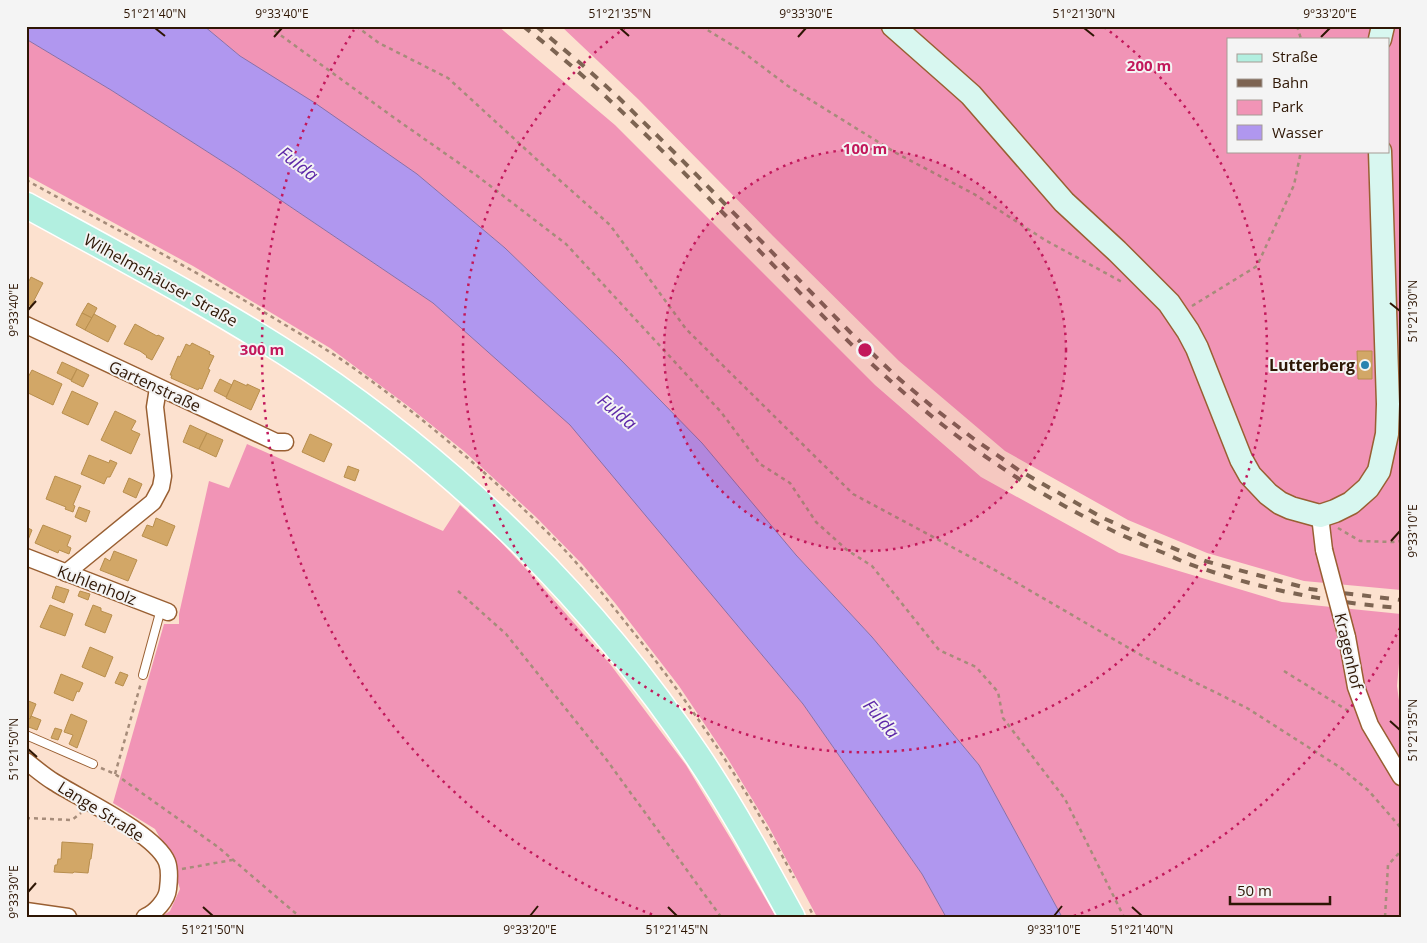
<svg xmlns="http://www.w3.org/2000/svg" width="1427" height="943" viewBox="0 0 1427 943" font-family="'Open Sans',sans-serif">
<rect width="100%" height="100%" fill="#fce1cf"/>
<g fill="#f194b6" fill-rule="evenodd">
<path d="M204 26H498L615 125 875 385 981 477 1119 553 1282 602 1401 614V640L1397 686 1401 715V917H1062L979 765 872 637 796 555 619 358 505 248 417 174 240 56Z"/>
<path d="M561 26H1401V590L1304 581 1207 553 1128 520 1005 451 899 361 773 236 638 99ZM1228 39H1388V151H1228Z"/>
<path d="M26 39 111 90 239 172 433 303 571 425 803 704 922 874 946 917H817L769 827 728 759 679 686 615 603 582 564 536 517 465 452 408 406 330 348 193 266 26 175Z"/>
<path d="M247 444 443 531 460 505 500 541 539 583 610 664 686 765 732 841 776 917H161L170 911 180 889 170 856 155 829 113 803 164 624H179V614L209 481 229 488Z"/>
</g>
<path fill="#b097ef" stroke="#8970a8" d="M26 26H204L240 56 315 103 417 174 505 248 619 358 702 443 796 555 872 637 979 765 1062 917H946L922 874 803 704 570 425 433 303 239 172 111 90 26 39Z"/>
<g fill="#d2a767" stroke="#b88e4d">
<path d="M31 277 43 283 31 306 26 303V280L29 281Z"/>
<path d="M88 303 97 308 92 318 82 313Z"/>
<path d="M82 313 92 318 85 330 76 325Z"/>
<path d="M94 314 116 326 108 342 85 330Z"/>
<path d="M135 324 157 336 158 335 164 338 152 360 146 357 147 356 140 351 124 344Z"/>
<path d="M192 343 210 352 209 354 214 356 208 369 210 370 202 389 199 388 198 390 171 378 172 375H170L178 356 180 357 186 344 190 346Z"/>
<path d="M1357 351H1372V379H1358Z"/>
<path d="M62 362 77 369 71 380 57 373Z"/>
<path d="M77 369 89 375 83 387 71 381Z"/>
<path d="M32 370 62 384 53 405 26 392V381Z"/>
<path d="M220 379 232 385 226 397 214 391Z"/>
<path d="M234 380 247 386V384L260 390 251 410 226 398Z"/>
<path d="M72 391 98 403 88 425 62 413Z"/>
<path d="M115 411 136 421 131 430 140 434 131 454 101 440Z"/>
<path d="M190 425 207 433 199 449 183 442Z"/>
<path d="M207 433 223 440 216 457 199 449Z"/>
<path d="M310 434 332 444 324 462 302 452Z"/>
<path d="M89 455 109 463 110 460 117 463 110 477H107L104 484 81 474Z"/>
<path d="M348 466 359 470 355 481 344 477Z"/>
<path d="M55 476 81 486 73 505 75 506 73 512 65 509 66 507 46 499Z"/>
<path d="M129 478 142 484 136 498 123 492Z"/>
<path d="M79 507 90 511 86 522 75 517Z"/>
<path d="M156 518 175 526 167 546 142 536 147 525 153 527Z"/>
<path d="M43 525 71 536 67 546 71 548 69 554 59 550 58 553 35 543Z"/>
<path d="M26 527 32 530 28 540 26 539Z"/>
<path d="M114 551 137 560 128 581 100 570 105 558 110 561Z"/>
<path d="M56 586 69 590 64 603 52 598Z"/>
<path d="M80 591 90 594 88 600 78 596Z"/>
<path d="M50 605 73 614 65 636 40 627Z"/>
<path d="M93 605 101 608V611L112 615 105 633 85 625Z"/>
<path d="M90 647 113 657 105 677 82 667Z"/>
<path d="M120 672 128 675 123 686 115 683Z"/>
<path d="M61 674 83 683 79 692 77 691 73 701 54 693Z"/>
<path d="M26 700 36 704 30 719 26 717Z"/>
<path d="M71 714 87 721 77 748 69 744 73 735 64 732Z"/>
<path d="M31 716 41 720 37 730 26 726 28 718 30 719Z"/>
<path d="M55 728 62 730 58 740 51 738Z"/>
<path d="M62 842 93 844 91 859H90L88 873 74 872 73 873 54 872 55 865H57L58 859H61Z"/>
</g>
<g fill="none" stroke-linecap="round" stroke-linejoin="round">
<g stroke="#995f32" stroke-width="10">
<g id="lane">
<path d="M143 675 161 609"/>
<path d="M26 735 93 764"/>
</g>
</g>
<g stroke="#995f32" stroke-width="19">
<g id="street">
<path d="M26 325 276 442H285"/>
<path d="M1320 516 1324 550"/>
<path d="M26 557 168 612"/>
<path d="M66 573 153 502 161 487 163 476 155 407 158 388"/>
<path d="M1347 637 1356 687 1370 725 1401 777"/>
<path d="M26 761C35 768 44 776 54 782 81 799 156 834 167 862 170 870 169 881 168 889 167 900 155 913 145 917"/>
<path d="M26 911 68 917"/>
</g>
</g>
<g stroke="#995f32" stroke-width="25">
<g id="secondary">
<path d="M893 26 953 79 971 95 1064 202 1117 251 1169 303 1188 331 1197 348 1241 459 1250 475 1268 494 1280 503 1291 508 1320 516 1335 511 1351 503 1368 488 1379 471 1387 434 1388 404 1380 151"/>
<path d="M1380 39 1383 26"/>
</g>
</g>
<g stroke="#fff" stroke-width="28">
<path id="primary" d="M26 205C121 257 218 308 309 368 462 471 595 603 697 755 732 807 762 862 792 917"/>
</g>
<g stroke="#a68c7a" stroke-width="2.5" stroke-dasharray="4 4" stroke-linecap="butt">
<path d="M268 26 393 117 476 175 566 244 721 412 760 464 790 483 816 522 847 550 872 566 939 650 976 667 998 692 1003 718 1065 799 1124 917"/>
<path d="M356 26 379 43 448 78 546 168 610 225 686 329 853 494 993 569 1146 658 1247 708 1341 768 1368 790 1401 828"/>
<path d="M701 26 740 50 788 86 896 153 974 194 1045 240 1122 282"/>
<path d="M1297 26 1301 39"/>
<path d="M26 180C110 226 195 270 277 320 300 334 323 347 345 362 422 416 493 477 559 544 586 572 610 603 634 633 696 711 748 790 794 878"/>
<path d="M1192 306 1257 266 1294 185 1301 151"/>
<path d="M1338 528 1360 541 1393 542 1401 541"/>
<path d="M458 591 506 634 606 759 721 917"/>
<path d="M1284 671 1350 712"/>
<path d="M101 768 115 774 218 847 300 917"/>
<path d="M115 774 141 683"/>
<path d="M26 818 72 820 81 813"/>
<path d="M182 869 232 860"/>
<path d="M810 909 814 917"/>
<path d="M1385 917 1388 865 1401 851"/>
</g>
<use href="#lane" stroke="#fff" stroke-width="8"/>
<use href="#street" stroke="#fff" stroke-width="16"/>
<use href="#secondary" stroke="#d8f7f0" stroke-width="22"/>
<use href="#primary" stroke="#b2efe0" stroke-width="25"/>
<g stroke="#7d6452" stroke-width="4" stroke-dasharray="9 9" stroke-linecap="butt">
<path d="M523 26C627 107 716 207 808 301 836 329 864 358 894 384 973 455 1065 514 1164 553 1177 559 1190 565 1204 569 1268 591 1334 603 1401 608"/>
<path d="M536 26 586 68 618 97 681 159 850 332 897 377 935 409 974 439 1020 471 1103 518 1148 538 1205 561 1310 589 1401 600"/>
</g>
<g stroke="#995f32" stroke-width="19" stroke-linecap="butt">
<path id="street-bridge" d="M1324 550 1347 637"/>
</g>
<use href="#street-bridge" stroke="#fff" stroke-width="16"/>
</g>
<path fill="none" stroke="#2e1604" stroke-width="2" d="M155 28 165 36M620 28 629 36M1084 28 1094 36M274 37 282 28M798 37 806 28M1321 37 1330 28M1390 303 1400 311M28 310 36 301M1391 541 1400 531M1390 721 1400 730M28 749 37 757M28 892 36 883M203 907 213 916M668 907 677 916M1132 907 1142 916M530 916 538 906M1054 916 1062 906"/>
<circle cx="865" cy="350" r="201" fill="#c2185b" fill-opacity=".12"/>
<g fill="none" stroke="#c2185b" stroke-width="2.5" stroke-dasharray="2.5 5">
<circle cx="865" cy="350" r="201"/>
<path d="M1104 27A402 402 0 1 1 626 27"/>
<path d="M1400 628A603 603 0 0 1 1071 917M659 917A603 603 0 0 1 354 30"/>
</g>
<circle fill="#2982b0" stroke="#f4f4f4" stroke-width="2" cx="1365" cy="365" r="5"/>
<g text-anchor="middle" stroke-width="4" stroke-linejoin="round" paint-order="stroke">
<g font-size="16" fill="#2e1604" stroke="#f4f4f4">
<text transform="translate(161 280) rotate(29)" y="6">Wilhelmshäuser Straße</text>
<text transform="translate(155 386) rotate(25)" y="6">Gartenstraße</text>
<text transform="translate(97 585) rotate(21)" y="6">Kuhlenholz</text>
<text transform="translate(1349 651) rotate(77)" y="6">Kragenhof</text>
<text transform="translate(101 811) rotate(32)" y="6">Lange Straße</text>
</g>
<g font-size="16" font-weight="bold" fill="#2e1604" stroke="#f4f4f4" text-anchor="end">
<text x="1355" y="371">Lutterberg</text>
</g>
<g font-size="18" font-style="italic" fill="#5e29a8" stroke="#f4f4f4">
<text transform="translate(298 164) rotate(38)" y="6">Fulda</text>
<text transform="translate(617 412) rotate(40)" y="6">Fulda</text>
<text transform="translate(881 719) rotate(50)" y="6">Fulda</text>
</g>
</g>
<circle cx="865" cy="350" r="8" fill="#c2185b" stroke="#f4f4f4" stroke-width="2.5"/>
<g font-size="15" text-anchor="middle" font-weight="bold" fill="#c2185b" stroke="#f4f4f4" stroke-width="4" stroke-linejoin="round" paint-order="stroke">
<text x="1149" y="71">200 m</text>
<text x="865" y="154">100 m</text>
<text x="262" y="355">300 m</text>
</g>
<rect width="1427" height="943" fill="none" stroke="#f4f4f4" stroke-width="55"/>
<rect x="1227" y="38" width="162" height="115" fill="#f4f4f4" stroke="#a59b94"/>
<rect x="1237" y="54" width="25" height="8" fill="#b2efe0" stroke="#a59b94"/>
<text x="1272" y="62" font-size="15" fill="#2e1604">Straße</text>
<rect x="1237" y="79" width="25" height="8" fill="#7d6452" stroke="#a59b94"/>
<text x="1272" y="88" font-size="15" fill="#2e1604">Bahn</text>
<rect x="1237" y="100" width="25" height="15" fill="#f194b6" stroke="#a59b94"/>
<text x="1272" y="112" font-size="15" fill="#2e1604">Park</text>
<rect x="1237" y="125" width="25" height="15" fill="#b097ef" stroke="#a59b94"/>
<text x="1272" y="138" font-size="15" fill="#2e1604">Wasser</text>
<path d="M1230 896v8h100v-8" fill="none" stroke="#2e1604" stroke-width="2.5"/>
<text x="1237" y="896" font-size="15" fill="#2e1604" stroke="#f4f4f4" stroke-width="4" paint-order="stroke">50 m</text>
<rect x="28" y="28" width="1372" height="888" fill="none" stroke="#2e1604" stroke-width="2"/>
<g font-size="12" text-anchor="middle" fill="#2e1604">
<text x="155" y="18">51°21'40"N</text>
<text x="282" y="18">9°33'40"E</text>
<text x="620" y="18">51°21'35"N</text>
<text x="806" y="18">9°33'30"E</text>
<text x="1084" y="18">51°21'30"N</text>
<text x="1330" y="18">9°33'20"E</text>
<text transform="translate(14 310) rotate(-90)" y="4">9°33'40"E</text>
<text transform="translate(1413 311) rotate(-90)" y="4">51°21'30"N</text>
<text transform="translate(1413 531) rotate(-90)" y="4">9°33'10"E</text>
<text transform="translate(1413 730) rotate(-90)" y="4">51°21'35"N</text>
<text transform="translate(14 749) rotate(-90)" y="4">51°21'50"N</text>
<text transform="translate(14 892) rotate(-90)" y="4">9°33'30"E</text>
<text x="213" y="934">51°21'50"N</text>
<text x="530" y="934">9°33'20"E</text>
<text x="677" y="934">51°21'45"N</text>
<text x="1054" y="934">9°33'10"E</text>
<text x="1142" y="934">51°21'40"N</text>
</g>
</svg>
